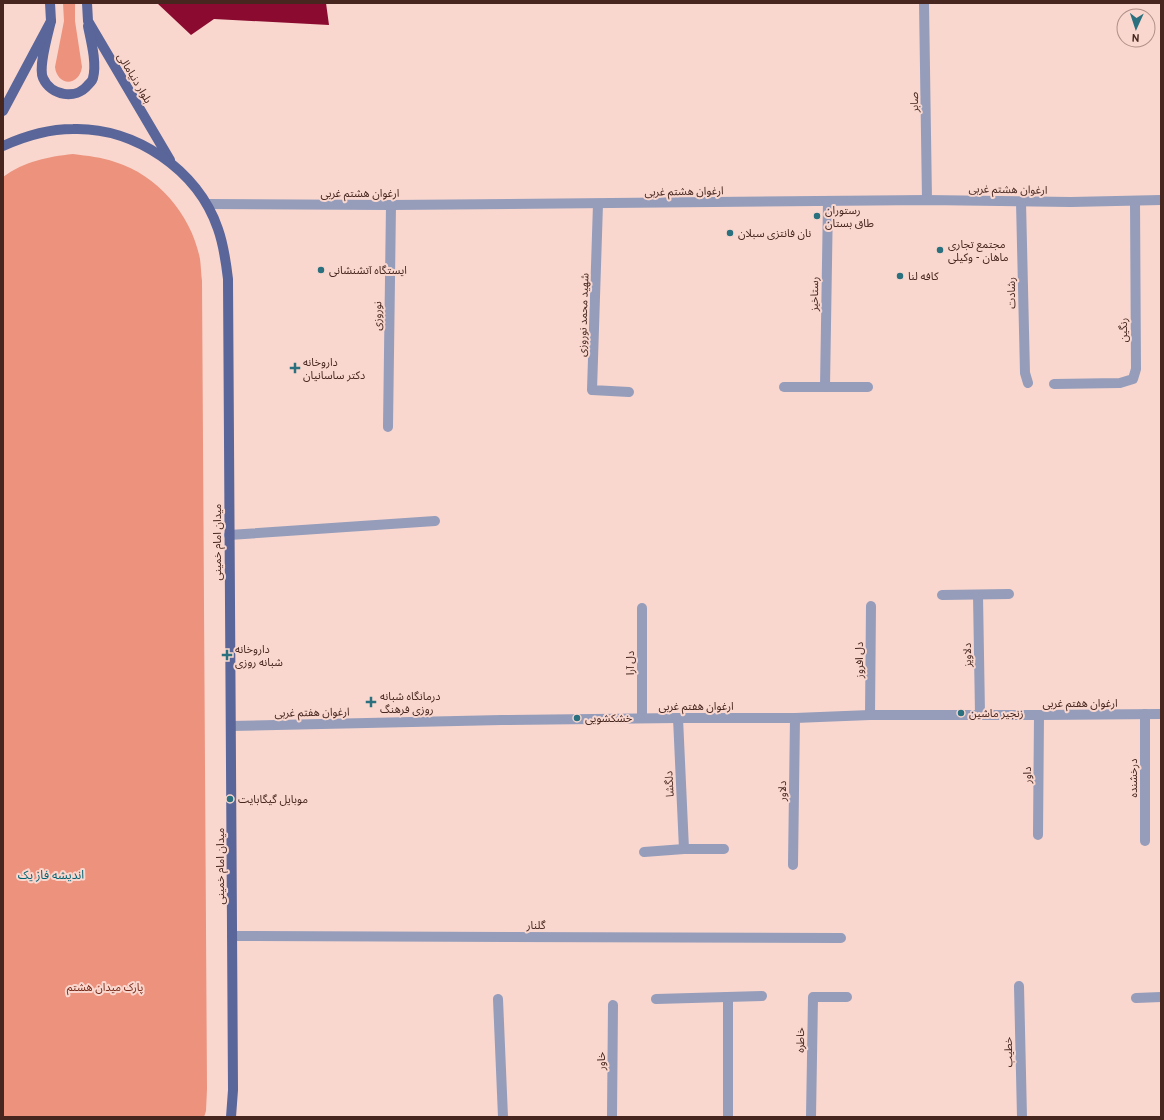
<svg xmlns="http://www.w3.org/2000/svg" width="1164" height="1120" viewBox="0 0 1164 1120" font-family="Overpass,'Noto Sans Arabic',sans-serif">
<rect width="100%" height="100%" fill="#f9d7ce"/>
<g fill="#ec927d">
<path d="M63 3H75V21L82 67C79 87 57 86 55 67L64 21Z"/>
<path d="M73 154C88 156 101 157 115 162 158 175 192 216 200 259 201 266 201 274 202 281L207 1089 206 1111 204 1117H3V177C25 161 47 157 73 154Z"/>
</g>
<path fill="#8a0b2f" d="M157 3H326L329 25 214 19 191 35Z"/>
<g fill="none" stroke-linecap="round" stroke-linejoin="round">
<g stroke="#959dbb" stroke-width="10">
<path d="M924 3 927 200"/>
<path d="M1021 202 1025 373 1028 383"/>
<path d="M207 204 391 205 927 200 1071 202 1161 200"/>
<path d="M598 204 592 390 629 392"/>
<path d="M1054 384 1120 383 1133 379 1136 369 1135 201"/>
<path d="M784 387H868"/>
<path d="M825 387 828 201"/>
<path d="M388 427 391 205"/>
<path d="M229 535 435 521"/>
<path d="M942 595 1009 594"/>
<path d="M978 595 980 714"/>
<path d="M642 608V718"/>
<path d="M1145 714V841"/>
<path d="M870 715 871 606"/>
<path d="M678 718 684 849"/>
<path d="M231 726 502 720 678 718H795L870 715H1039L1161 714"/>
<path d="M1038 835 1039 715"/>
<path d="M644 852 684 849H724"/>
<path d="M793 865 795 718"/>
<path d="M232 936 841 938"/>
<path d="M1019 986 1022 1117"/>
<path d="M1136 998 1161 997"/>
<path d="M498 999 503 1117"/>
<path d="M656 999 762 996"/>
<path d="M612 1117 613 1005"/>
<path d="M728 1117V997"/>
<path d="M811 1117 813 997H847"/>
</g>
<g stroke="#5a6599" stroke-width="10">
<path d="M87 3 88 21 170 160"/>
<path d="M51 21C48 34 38 67 43 78 51 96 76 100 88 85 90 83 93 80 93 78 97 63 91 41 88 26"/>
<path d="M3 111 51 21 50 3"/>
<path d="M3 146C25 136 48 129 73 129 135 127 198 170 218 229 224 246 226 262 228 279L233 1090 231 1117"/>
</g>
</g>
<g fill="#2a707e" stroke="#f9d7ce" stroke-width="1.5">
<circle cx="817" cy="216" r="4"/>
<circle cx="730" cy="233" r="4"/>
<circle cx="940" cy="250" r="4"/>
<circle cx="321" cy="270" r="4"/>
<circle cx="900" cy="276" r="4"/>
<path d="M293 362h4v4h4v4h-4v4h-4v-4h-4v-4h4z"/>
<path d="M225 649h4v4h4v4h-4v4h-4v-4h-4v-4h4z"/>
<path d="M369 696h4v4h4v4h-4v4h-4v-4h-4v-4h4z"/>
<circle cx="961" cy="713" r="4"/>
<circle cx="577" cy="718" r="4"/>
<circle cx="230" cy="799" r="4"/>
</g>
<g text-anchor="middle" stroke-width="4" stroke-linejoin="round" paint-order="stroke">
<g font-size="11" fill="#46261f" stroke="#f9d7ce">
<text transform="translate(135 78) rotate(59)" y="4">بلوار دنیامالی</text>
<text transform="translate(914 102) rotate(-91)" y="4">صابر</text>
<text transform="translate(1008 189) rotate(1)" y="4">ارغوان هشتم غربی</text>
<text transform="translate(684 191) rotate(-1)" y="4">ارغوان هشتم غربی</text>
<text x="360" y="197">ارغوان هشتم غربی</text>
<text transform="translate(1011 293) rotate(-91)" y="4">رشادت</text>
<text transform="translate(814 294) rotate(-89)" y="4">رستاخیز</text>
<text transform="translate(583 315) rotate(-88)" y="4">شهید محمد نوروزی</text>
<text transform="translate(377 316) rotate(-89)" y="4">نوروزی</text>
<text transform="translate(1123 330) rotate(-90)" y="4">رنگین</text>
<text transform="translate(217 542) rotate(-90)" y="4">میدان امام خمینی</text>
<text transform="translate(967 655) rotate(-91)" y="4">دلاویز</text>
<text transform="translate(859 660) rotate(-90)" y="4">دل افروز</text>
<text transform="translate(630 663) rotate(-90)" y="4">دل آرا</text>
<text x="1080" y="707">ارغوان هفتم غربی</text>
<text x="696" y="710">ارغوان هفتم غربی</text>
<text transform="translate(312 712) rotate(-1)" y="4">ارغوان هفتم غربی</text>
<text transform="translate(1027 775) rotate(-90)" y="4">داور</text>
<text transform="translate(1133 778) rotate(-90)" y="4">درخشنده</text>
<text transform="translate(669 784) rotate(-93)" y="4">دلگشا</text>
<text transform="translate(782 791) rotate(-89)" y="4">دلاور</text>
<text transform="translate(220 866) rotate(-90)" y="4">میدان امام خمینی</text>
<text x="536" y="929">گلنار</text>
<text transform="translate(800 1040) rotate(-89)" y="4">خاطره</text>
<text transform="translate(1008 1052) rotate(-91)" y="4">خطیب</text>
<text transform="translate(601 1061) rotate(-90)" y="4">خاور</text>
</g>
<g font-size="11" fill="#46261f" stroke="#f9d7ce" text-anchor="start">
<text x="825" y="214">رستوران<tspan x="825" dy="13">طاق بستان</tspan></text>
<text x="738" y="237">نان فانتزی سبلان</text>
<text x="948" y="248">مجتمع تجاری<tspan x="948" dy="13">ماهان - وکیلی</tspan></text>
<text x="329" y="274">ایستگاه آتشنشانی</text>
<text x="908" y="280">کافه لنا</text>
<text x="303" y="366">داروخانه<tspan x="303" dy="13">دکتر ساسانیان</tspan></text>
<text x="235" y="653">داروخانه<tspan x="235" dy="13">شبانه روزی</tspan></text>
<text x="380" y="700">درمانگاه شبانه<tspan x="380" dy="13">روزی فرهنگ</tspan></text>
<text x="969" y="717">زنجیر ماشین</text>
<text x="585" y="722">خشکشویی</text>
<text x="238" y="803">موبایل گیگابایت</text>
</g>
<g font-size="11" fill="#762918" stroke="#f9d7ce">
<text x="105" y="991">پارک میدان هشتم</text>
</g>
<g font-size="12" fill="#006272" stroke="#f9d7ce">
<text x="51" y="879">اندیشه فاز یک</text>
</g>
</g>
<rect width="1164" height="1120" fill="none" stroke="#46261f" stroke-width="8"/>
<g transform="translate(1136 28) rotate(183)"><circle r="19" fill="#f9d7ce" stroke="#b19088"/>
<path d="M0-3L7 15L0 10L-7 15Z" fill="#2a707e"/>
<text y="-6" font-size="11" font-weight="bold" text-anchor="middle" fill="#46261f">N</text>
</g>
</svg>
